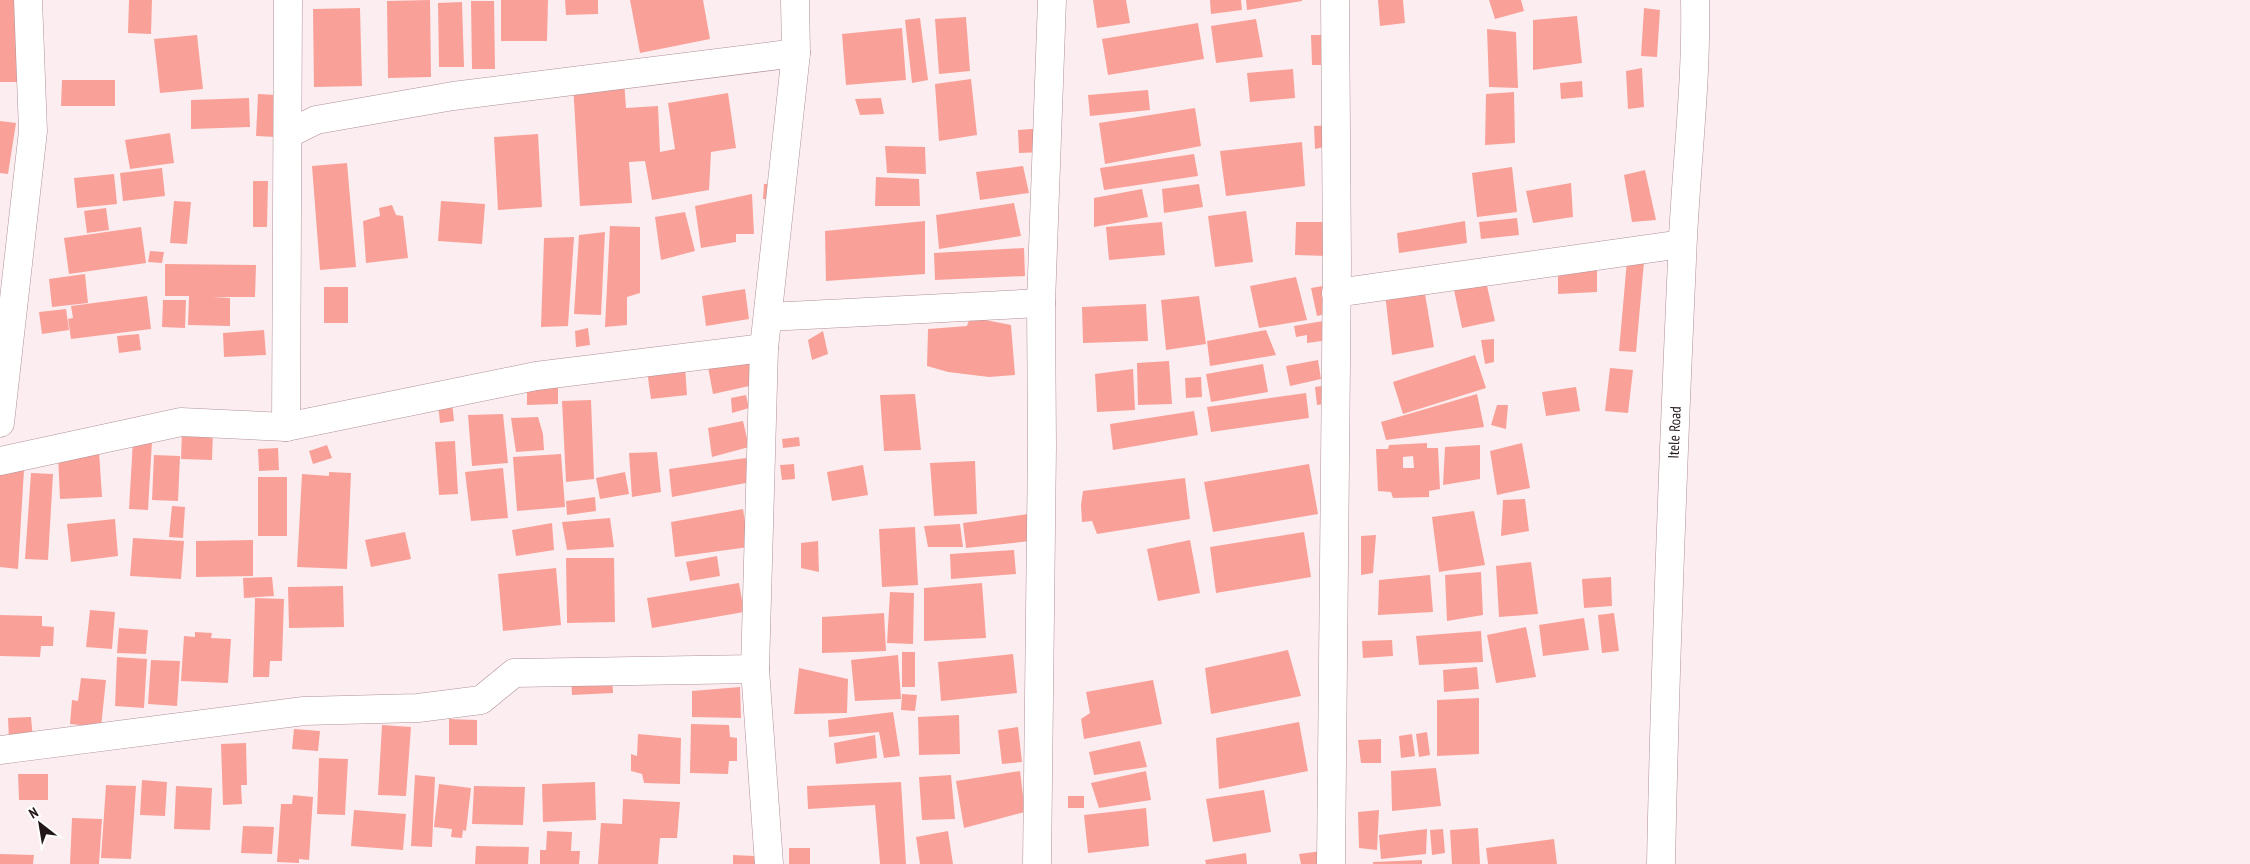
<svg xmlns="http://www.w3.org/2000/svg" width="2250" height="864" viewBox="0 0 2250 864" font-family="'PT Sans Narrow',sans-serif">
<rect width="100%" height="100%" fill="#fceef0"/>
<g fill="#f9a199" fill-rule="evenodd">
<path d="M0 0H20L18 82H0Z"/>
<path d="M129 0H152L151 34 128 33Z"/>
<path d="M430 0 431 77 388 78 387 1Z"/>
<path d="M501 0H548L547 41H501Z"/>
<path d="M565 0H598V14L566 15Z"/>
<path d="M630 0H703L710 39 640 53Z"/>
<path d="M1093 0H1126L1130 23 1097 28Z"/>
<path d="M1210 0H1241L1242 10 1211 14Z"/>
<path d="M1246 0H1302V1L1247 10Z"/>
<path d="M1378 0H1403L1405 23 1380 26Z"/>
<path d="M1489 0H1521L1524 11 1495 19Z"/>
<path d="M471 1H494L495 69H472Z"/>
<path d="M462 2 464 67H439L438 3Z"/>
<path d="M360 8 362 86 314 87 313 9Z"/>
<path d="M1644 8 1660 10 1657 57 1641 56Z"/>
<path d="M1577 16 1582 63 1533 70V20Z"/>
<path d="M966 17 970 71 939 74 935 19Z"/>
<path d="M920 18 928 80 912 83 905 20Z"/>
<path d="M1256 19 1263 57 1216 63 1211 26Z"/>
<path d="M1198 23 1204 59 1108 75 1102 39Z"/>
<path d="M902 28 906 80 846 85 842 34Z"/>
<path d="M1487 29 1516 32 1518 88 1489 87Z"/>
<path d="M197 35 203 89 160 93 154 39Z"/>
<path d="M1311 35H1328L1329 65H1312Z"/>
<path d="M1642 68 1644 107 1628 109 1626 71Z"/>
<path d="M1293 69 1295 98 1250 102 1247 73Z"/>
<path d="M971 79 977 135 939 141 935 84Z"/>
<path d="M62 80H115V106H61Z"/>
<path d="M624 80 626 108 658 106 660 152 675 149 668 103 728 93 736 148 711 152 709 190 652 200 645 161 629 162 632 203 580 206 573 83Z"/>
<path d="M1582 81 1583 97 1561 99 1560 83Z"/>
<path d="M1148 90 1150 110 1090 116 1088 95Z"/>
<path d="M1514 92 1515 143 1485 145 1486 94Z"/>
<path d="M258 94 277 95 276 137 256 136Z"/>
<path d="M249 98 250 127 191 129V100Z"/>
<path d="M881 98 884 114 860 115 855 99Z"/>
<path d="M1195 108 1201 146 1105 164 1099 123Z"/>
<path d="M0 121 16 123 8 174 0 173Z"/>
<path d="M1335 125 1333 145 1315 149 1314 126Z"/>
<path d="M1044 128 1045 152 1019 153 1018 130Z"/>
<path d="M170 133 174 163 130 169 125 140Z"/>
<path d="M538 134 542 207 498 210 494 137Z"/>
<path d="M1302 142 1305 186 1226 196 1220 151Z"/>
<path d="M885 146 925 147 926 174 887 173Z"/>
<path d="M1194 154 1198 176 1104 190 1100 168Z"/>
<path d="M347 163 356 267 320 270 312 166Z"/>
<path d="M1023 166 1029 193 980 200 976 172Z"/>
<path d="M1512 167 1517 212 1477 217 1472 173Z"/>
<path d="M162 168 165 196 123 201 120 173Z"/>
<path d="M1645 170 1656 220 1632 222 1624 175Z"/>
<path d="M114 174 117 204 77 208 74 178Z"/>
<path d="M876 177 919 179 920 206H875Z"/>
<path d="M253 181H268L267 227H253Z"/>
<path d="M1571 183 1573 217 1533 223 1526 191Z"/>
<path d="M764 184H779L778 199H763Z"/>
<path d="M1199 184 1203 207 1164 213 1162 189Z"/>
<path d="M1142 189 1148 217 1094 227V198Z"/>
<path d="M752 194 754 234H736V242L701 248 695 206Z"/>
<path d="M174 201 191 202 187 244 170 243Z"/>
<path d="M441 201 485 204 482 244 438 241Z"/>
<path d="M1014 203 1021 236 939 249 936 215Z"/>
<path d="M392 205 396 215 403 216 408 258 366 263 363 221 380 216 379 208Z"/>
<path d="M106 208 109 230 87 233 84 211Z"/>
<path d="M1246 211 1253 262 1215 267 1208 216Z"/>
<path d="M685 212 695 251 661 260 655 217Z"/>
<path d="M1517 218 1519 235 1481 239 1479 222Z"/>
<path d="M925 221V274L826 281 825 231Z"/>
<path d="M1465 221 1467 243 1399 253 1397 233Z"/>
<path d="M1162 222 1165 255 1109 260 1106 227Z"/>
<path d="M1296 222H1328V256L1295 255Z"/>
<path d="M610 226 640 227V293L627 297V325L605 327Z"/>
<path d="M141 227 146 263 69 274 64 238Z"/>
<path d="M605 232 601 315 574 314 579 235Z"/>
<path d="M574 237 568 326 541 327 544 238Z"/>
<path d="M1024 248 1025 276 935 280 934 253Z"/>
<path d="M150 251 164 252 162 263 148 262Z"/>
<path d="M1597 259V292L1558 294V263Z"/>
<path d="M1627 260 1644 262 1636 352 1619 351Z"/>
<path d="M165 264 256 265 255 297H212L230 298V326L188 325 189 296H165Z"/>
<path d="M85 274 88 303 52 307 49 279Z"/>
<path d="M1296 277 1307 320 1259 328 1250 286Z"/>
<path d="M1485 277 1495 321 1462 328 1453 285Z"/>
<path d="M1423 282 1434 347 1392 355 1385 293Z"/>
<path d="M1323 286 1329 313 1317 316 1311 288Z"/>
<rect x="324" y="287" width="24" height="36"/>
<path d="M745 289 749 319 706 326 702 296Z"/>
<path d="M147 296 151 329 71 339 68 319 73 318 71 306Z"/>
<path d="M1199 296 1206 344 1166 350 1161 300Z"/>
<path d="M163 300H186L185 328 162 327Z"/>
<path d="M1146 304 1148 341 1083 343 1082 307Z"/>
<path d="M66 309 69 330 42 334 39 312Z"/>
<path d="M970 317 1011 325 1015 375 989 377 948 372 927 366 928 329 967 326Z"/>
<path d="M1329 320V340L1307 343V335L1296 337 1294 326Z"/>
<path d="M588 328 590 345 576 347 575 331Z"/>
<path d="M264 330 266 355 224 357 223 333Z"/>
<path d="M1266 330 1276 355 1210 366 1207 341Z"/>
<path d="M823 331 828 354 812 360 808 340Z"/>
<path d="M139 334 141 350 119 353 117 336Z"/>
<path d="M1494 339V362L1485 364 1481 340Z"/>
<path d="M1475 355 1486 388 1403 414 1393 382Z"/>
<path d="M756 357 754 385 713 394 708 367Z"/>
<path d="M1318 360 1321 379 1290 386 1286 366Z"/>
<path d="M1169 361 1172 404 1138 405 1137 363Z"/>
<path d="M1263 364 1268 392 1211 402 1206 374Z"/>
<path d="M685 367 687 395 651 399 647 371Z"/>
<path d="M1610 368 1633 370 1628 413 1605 411Z"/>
<path d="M1133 369 1135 410 1097 412 1095 374Z"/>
<path d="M1201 377 1202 397 1186 398 1185 378Z"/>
<path d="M558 385V404L527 405V386Z"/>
<path d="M1329 385 1331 403 1317 405 1315 387Z"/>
<path d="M1576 387 1580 411 1546 416 1542 392Z"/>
<path d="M1306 393 1309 418 1211 432 1207 407Z"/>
<path d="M915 394 921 450 884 451 880 395Z"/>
<path d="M1477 394 1484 427 1386 440 1381 422Z"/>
<path d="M746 395 749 408 732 413 731 398Z"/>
<path d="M591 400 594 479 566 482 562 401Z"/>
<path d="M452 402 454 421 440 423 438 403Z"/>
<path d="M1497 405H1508L1506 429 1491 425Z"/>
<path d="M1194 411 1198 435 1113 450 1110 424Z"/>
<path d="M503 414 508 463 472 466 468 415Z"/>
<path d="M538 417 543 434 544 450 516 452 511 418Z"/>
<path d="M743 421 749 447 712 457 708 428Z"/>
<path d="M182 431 213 432 212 460 181 459Z"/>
<path d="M799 437 800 446 783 448 782 439Z"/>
<path d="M133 440 152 441 148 510 129 509Z"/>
<path d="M455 441 458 494 439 495 435 442Z"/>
<path d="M1427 443V448H1438L1440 489 1429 491V497L1393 498 1391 492 1378 491 1376 449H1388L1389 445ZM1413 456 1414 468H1403V457Z"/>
<path d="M1522 443 1530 488 1497 495 1490 451Z"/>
<path d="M327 445 332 458 313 464 309 451Z"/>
<path d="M1480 445V479L1443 485 1445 447Z"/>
<path d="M278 448 279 470 259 471 258 449Z"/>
<path d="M99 451 102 497 60 499 58 454Z"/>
<path d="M657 452 661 492 632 497 629 453Z"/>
<path d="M561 454 565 507 517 511 513 457Z"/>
<path d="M154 455 180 456 178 501 152 500Z"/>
<path d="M746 458 751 482 672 497 669 469Z"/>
<path d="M975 461 977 514 934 516 930 463Z"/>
<path d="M794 464 795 479 782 480 780 465Z"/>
<path d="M1309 464 1318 514 1213 532 1204 482Z"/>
<path d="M863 465 868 495 832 501 827 472Z"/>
<path d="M503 468 508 518 471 521 465 472Z"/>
<path d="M0 469 24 470 18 569 0 567Z"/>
<path d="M329 472 351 473 347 569 297 567 302 474 329 476Z"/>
<path d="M625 472 629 494 600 499 596 478Z"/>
<path d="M31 473 53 474 48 560 25 559Z"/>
<rect x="258" y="477" width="29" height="59"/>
<path d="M1185 478 1190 519 1097 534 1092 521 1082 522 1081 505 1083 491Z"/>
<path d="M595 497 596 511 567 515 566 501Z"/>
<path d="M1525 499 1529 531 1501 536 1503 500Z"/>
<path d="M172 506 185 507 183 538 169 537Z"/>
<path d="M743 509 749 547 675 557 671 522Z"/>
<path d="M1474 511 1485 565 1439 572 1432 517Z"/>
<path d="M1028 514 1031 541 966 548 963 523Z"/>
<path d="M610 518 614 547 567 550 562 522Z"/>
<path d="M115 519 118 556 71 562 67 524Z"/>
<path d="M552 523 554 550 516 556 512 530Z"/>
<path d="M960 524 963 547H928L924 526Z"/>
<path d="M915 527 918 585 882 587 879 529Z"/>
<path d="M405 532 411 559 371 567 365 540Z"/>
<path d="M1304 532 1311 577 1216 593 1210 547Z"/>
<path d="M1376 535 1373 573 1361 575V536Z"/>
<path d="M133 538 184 541 181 579 130 576Z"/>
<path d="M253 540V576L196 577V541Z"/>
<path d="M1190 540 1200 593 1158 601 1147 549Z"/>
<path d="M818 541 819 572 801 568V543Z"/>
<path d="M1014 550 1016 574 951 579 950 554Z"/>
<path d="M717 556 720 576 690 581 686 562Z"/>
<path d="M566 558H614L615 622 567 623Z"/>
<path d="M1531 562 1538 614 1499 617 1496 566Z"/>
<path d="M556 568 561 625 503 631 498 574Z"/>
<path d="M1481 572 1483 615 1447 621 1445 575Z"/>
<path d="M1430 575 1433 612 1378 615 1379 580Z"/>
<path d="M272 577 274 596 244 598 243 578Z"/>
<path d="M1611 577 1612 606 1584 608 1582 579Z"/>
<path d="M739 583 744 612 652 628 647 598Z"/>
<path d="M982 583 986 638 924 641V588Z"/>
<path d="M343 586 344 627 289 628 288 587Z"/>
<path d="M890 592 914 593 913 644 887 643Z"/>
<path d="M255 598 284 599 282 661H270L269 677H253Z"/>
<path d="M90 610 115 612 112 649 86 647Z"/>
<path d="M884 613 886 651 822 653V617Z"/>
<path d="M1614 613 1619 651 1602 653 1598 615Z"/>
<path d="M0 615 42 616V626L54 627 53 646H41L40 657 0 656Z"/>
<path d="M1584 618 1589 650 1543 656 1539 625Z"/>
<path d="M1526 627 1536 677 1496 683 1487 635Z"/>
<path d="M119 628 148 630 146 654 117 653Z"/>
<path d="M1481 631 1483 662 1419 665 1416 636Z"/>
<path d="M195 632 212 633 211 638 231 639 228 683 181 681 184 636 195 637Z"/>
<path d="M1392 640 1393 656 1363 658 1362 641Z"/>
<path d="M1288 650 1301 696 1211 714 1205 668Z"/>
<rect x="902" y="652" width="13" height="35"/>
<path d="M1013 654 1017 693 941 701 938 662Z"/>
<path d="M898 655 901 699 855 701 851 660Z"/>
<path d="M117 657 147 659 144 708 115 706Z"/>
<path d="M151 660 180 661 177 706 148 704Z"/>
<path d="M1477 667 1479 689 1444 692 1443 670Z"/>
<path d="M799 668 848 679 847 713 794 714Z"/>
<path d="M612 672 613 693 572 695 571 675Z"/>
<path d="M81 678 106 680 101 727 70 724 72 700 78 701Z"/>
<path d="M1153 680 1162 724 1084 739 1081 719 1090 713 1086 692Z"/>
<path d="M740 687 741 718 692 717V691Z"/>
<path d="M902 694 917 695 915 711 901 710Z"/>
<path d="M1479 698V754L1437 756V700Z"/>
<path d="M893 712 900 756 884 758 879 732 829 737 828 720Z"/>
<path d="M959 715 960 754 919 755 918 717Z"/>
<path d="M31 717 33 739 9 741 8 718Z"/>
<path d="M449 719 477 720V745H449Z"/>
<path d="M1299 722 1308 771 1219 789 1216 738Z"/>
<path d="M691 724 729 725 730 737 737 738V761H729L728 774 690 773Z"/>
<path d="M382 725 411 727 406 796 378 795Z"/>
<path d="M1018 727 1022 762 1002 764 998 730Z"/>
<path d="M294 729 320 731 318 751 292 749Z"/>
<path d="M1427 732 1430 755 1419 757 1416 734Z"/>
<path d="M638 734 681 738 680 784 644 783 642 774 631 771V754L637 756Z"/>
<path d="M1412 734 1415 756 1401 758 1399 736Z"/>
<path d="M875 735 877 758 836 764 834 743Z"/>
<path d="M1381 739V763H1361L1358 740Z"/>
<path d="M1140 741 1147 767 1094 775 1089 752Z"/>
<path d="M246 743 247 785H241L242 804 223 805 221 744Z"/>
<path d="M319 758 348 759 345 815 317 814Z"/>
<path d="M1436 768 1441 806 1392 811 1391 771Z"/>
<path d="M1020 771 1025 812 964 828 956 781Z"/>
<path d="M1146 771 1151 800 1099 808 1091 783Z"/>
<path d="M18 774H48V800H19Z"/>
<path d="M415 775 435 777 432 847 411 846Z"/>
<path d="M951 775 955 819 922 820 919 777Z"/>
<path d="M142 780 167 782 165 816 140 815Z"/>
<path d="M595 782 596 820 543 822 542 784Z"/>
<path d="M901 782 906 864H880L875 805 808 809 807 786Z"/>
<path d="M439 784 471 788 466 831 463 830 462 838 451 837 452 829 434 827Z"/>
<path d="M106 785 136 786 131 859 101 858Z"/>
<path d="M176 786 212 788 210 830 174 829Z"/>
<path d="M474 786 525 787 523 825 472 824Z"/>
<path d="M1264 790 1271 832 1213 842 1206 799Z"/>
<path d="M293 795 313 797 309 860 299 859V863L277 862 281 804H292Z"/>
<rect x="1068" y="796" width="16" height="12"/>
<path d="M623 799 680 802 677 838H660L658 864H598L601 823 622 824Z"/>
<path d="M1146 808 1149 846 1088 853 1084 815Z"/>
<path d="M354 810 406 814 403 850 351 846Z"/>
<path d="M1379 810 1377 850 1359 848 1358 812Z"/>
<path d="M72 818 102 819 99 864H70Z"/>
<path d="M243 826 274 827 272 854 241 853Z"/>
<path d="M1478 828 1480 864H1452L1450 830Z"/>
<path d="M1427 829 1426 854 1381 859 1379 835Z"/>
<path d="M1443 829 1445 853 1432 855 1430 830Z"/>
<path d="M547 831 572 832 571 851H580L579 864H540V850H546Z"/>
<path d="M948 831 953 864H920L916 837Z"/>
<path d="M1554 839 1557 864H1488L1486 848Z"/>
<path d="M476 846 529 847 528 864H475Z"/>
<rect x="789" y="848" width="21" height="16"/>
<path d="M1322 851 1323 864H1301L1299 854Z"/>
<path d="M1246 853 1247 864H1206L1205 860Z"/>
<path d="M0 854 34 855 33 864H0Z"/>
<path d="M733 855 755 856V864H733Z"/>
<path d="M1422 860V864H1373V862Z"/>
</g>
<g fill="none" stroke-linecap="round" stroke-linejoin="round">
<g stroke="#b19197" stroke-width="29">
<g id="minor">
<path d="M288 134 316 120 453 96 796 53"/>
<path d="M1336 293 1682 244"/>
<path d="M768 317 1041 303"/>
<path d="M0 423 33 131 28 0"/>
<path d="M286 427 288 0"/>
<path d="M0 461 181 422 286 427 536 376 764 348"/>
<path d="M0 750 304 711 418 708 481 700 514 673 755 669"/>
<path d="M769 864 755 669 764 348 796 53 795 0"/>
<path d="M1037 864 1042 446 1041 303 1052 0"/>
<path d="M1331 864 1337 262 1335 0"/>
<path id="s1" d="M1661 864C1665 663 1673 462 1682 260 1685 173 1697 87 1695 0"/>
</g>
</g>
<use href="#minor" stroke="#fff" stroke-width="28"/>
</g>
<g text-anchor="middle" stroke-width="5" stroke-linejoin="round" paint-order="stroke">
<g font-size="15" fill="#221618" stroke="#fff">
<text dy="5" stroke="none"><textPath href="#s1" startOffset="432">Itele Road</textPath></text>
</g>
</g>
<g transform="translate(40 824) rotate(329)" stroke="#ffffff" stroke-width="4" paint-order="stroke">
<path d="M0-4L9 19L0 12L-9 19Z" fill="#221618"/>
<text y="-8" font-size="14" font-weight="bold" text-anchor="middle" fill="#221618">N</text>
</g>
</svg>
